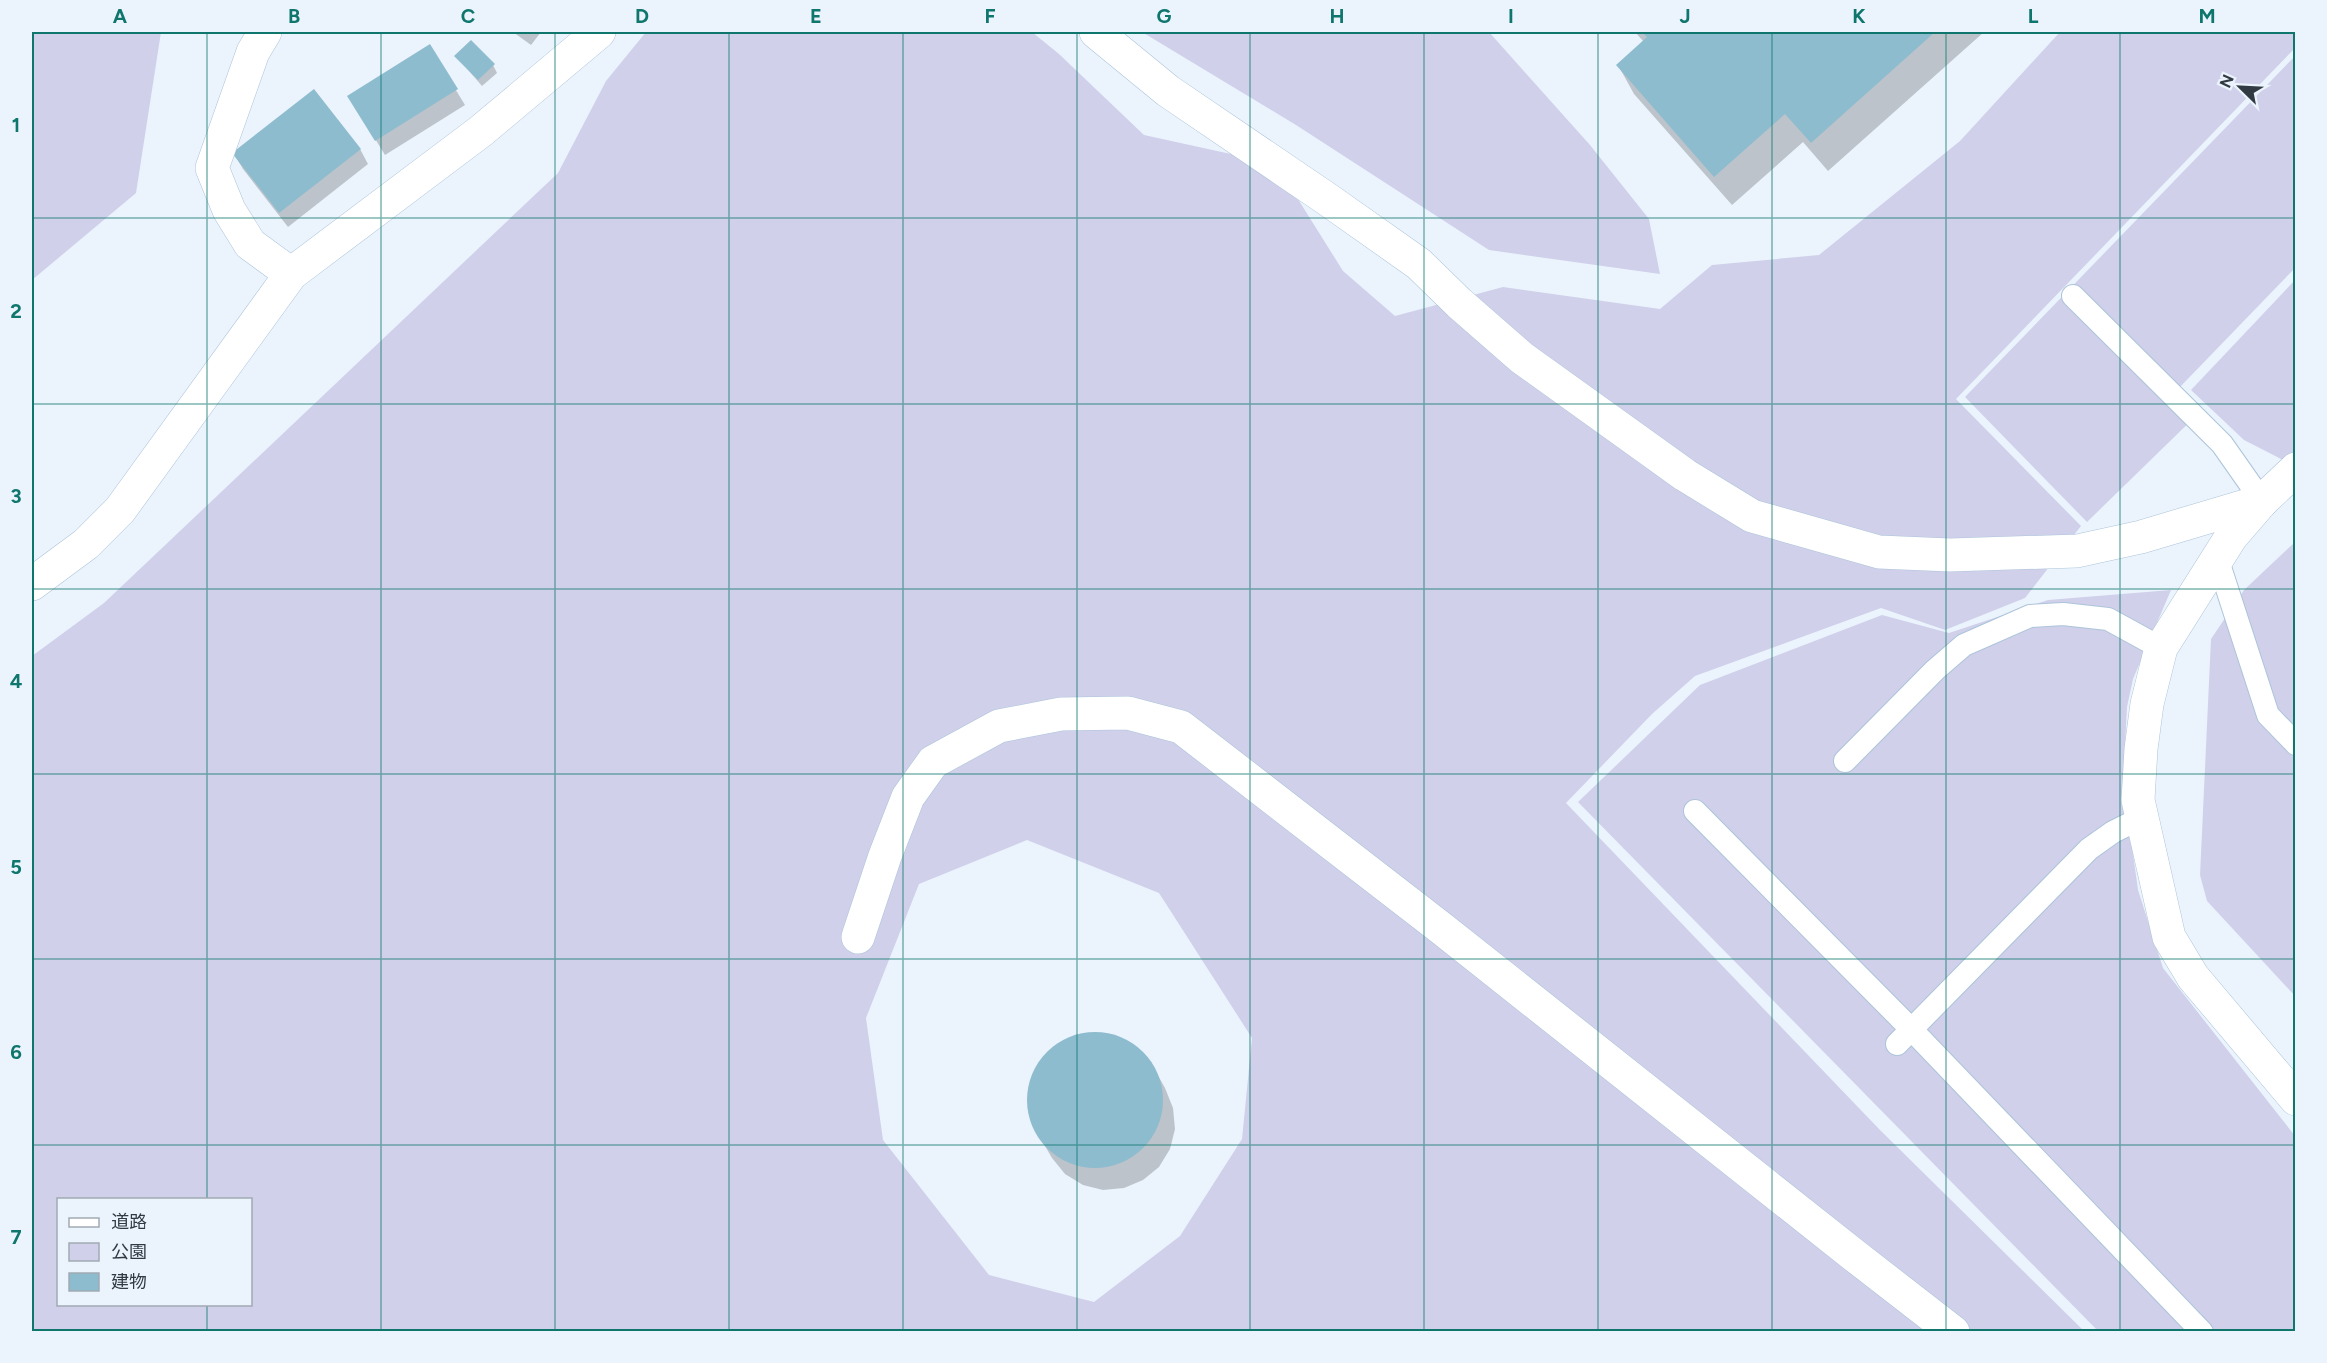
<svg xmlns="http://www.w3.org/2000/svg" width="2327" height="1363" viewBox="0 0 2327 1363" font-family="Figtree,'Noto Sans JP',sans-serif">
<rect width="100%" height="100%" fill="#ebf4fd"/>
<g fill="#d0d0eb" fill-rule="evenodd">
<path d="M32 32H161L136 193 32 280Z"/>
<path d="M646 32H1032L1059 54 1144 135 1276 164 1343 271 1395 316 1503 287 1660 309 1712 265 1819 255 1960 141 2060 32H2295V48L1956 399 2081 526 2025 598 1945 630 1881 608 1695 676 1652 714 1566 803 1880 1130 2084 1331H32V656L104 603 558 173 606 81ZM1027 840 1159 893 1252 1038 1242 1139 1180 1236 1094 1302 989 1275 883 1140 866 1018 919 884ZM58 1200H250V1304H58Z"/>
<path d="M1142 32H1489L1590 145 1649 219 1660 274 1489 250 1296 125Z"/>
<path d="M2295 56V268L2180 387 2202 410 2087 522 1965 397Z"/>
<path d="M2295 280V466L2244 440 2191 390Z"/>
<path d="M2295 542V996L2207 901 2200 875 2211 639 2244 590Z"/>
<path d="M2171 590 2133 679 2127 707 2123 782 2138 890 2163 968 2295 1136V1331H2098L1578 802 1700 685 1882 615 1949 633 2048 600Z"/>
</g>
<g fill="#0003">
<path d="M513 32H541L531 45Z"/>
<path d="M1635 32H1984L1828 171 1803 142 1732 205 1634 94 1618 65 1644 42Z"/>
<path d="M429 46 465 105 385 155 358 111Z"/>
<path d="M456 56 493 65 497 73 482 86Z"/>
<path d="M360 149 368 164 288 227 243 169 234 154Z"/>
<path d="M1101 1033 1121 1039 1139 1050 1152 1065 1165 1088 1173 1108 1175 1129 1170 1149 1159 1167 1143 1180 1124 1188 1103 1190 1083 1185 1065 1174 1052 1158 1038 1134 1031 1115 1029 1095 1034 1074 1045 1056 1061 1043 1080 1035Z"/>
</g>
<g fill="#8ebccf">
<path d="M1642 32H1935L1811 143 1785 114 1714 177 1616 65 1647 37Z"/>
<path d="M471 40 495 64 478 80 454 56Z"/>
<path d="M430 44 458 89 375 141 347 96Z"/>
<path d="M314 89 361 149 279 213 232 153Z"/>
<circle cx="1095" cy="1100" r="68"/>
</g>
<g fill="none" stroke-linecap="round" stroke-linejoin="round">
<g stroke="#acc4d9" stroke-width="24">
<g id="service">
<path d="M2073 296 2222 444 2262 501"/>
<path d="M2217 558 2268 715 2296 744"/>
<path d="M1845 761 1935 670 1964 645 2030 616 2063 614 2108 619 2161 648"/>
<path d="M1695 811 1911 1029 2202 1332"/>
<path d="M1897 1044 2089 849 2113 832 2141 818"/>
</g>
</g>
<g stroke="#acc4d9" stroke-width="34">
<g id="minor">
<path d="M265 32 253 52 212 168 229 210 250 244 291 274"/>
<path d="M1096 32 1168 91 1327 199 1419 264 1459 303 1522 358 1685 475 1752 516 1879 552 1950 555 2077 551 2141 537 2262 501"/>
<path d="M2296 469 2262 501 2231 537 2161 648 2147 704 2141 749 2138 800 2169 937 2193 977 2296 1099"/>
<path d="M32 584 86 544 120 510 291 274 481 131 599 32"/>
<path d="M858 937 885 856 908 797 933 762 999 726 1061 714 1128 713 1181 727 1441 928 1855 1256 1953 1332"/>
</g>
</g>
<use href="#service" stroke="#fff" stroke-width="22"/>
<use href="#minor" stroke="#fff" stroke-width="33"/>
</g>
<path fill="none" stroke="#0f766e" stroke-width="1.5" stroke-opacity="0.55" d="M207 32V1200M381 32V1332M555 32V1332M729 32V1332M903 32V1332M1077 32V1332M1250 32V1332M1424 32V1332M1598 32V1332M1772 32V1332M1946 32V1332M2120 32V1332M32 218H2296M32 404H2296M32 589H2296M32 774H2296M32 959H2296M32 1145H2296M207 1304V1332"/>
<rect width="2327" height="1363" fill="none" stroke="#ebf4fd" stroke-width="66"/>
<rect x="57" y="1198" width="195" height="108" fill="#ebf4fd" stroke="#a1aab3" stroke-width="1.5"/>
<rect x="69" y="1218" width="30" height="9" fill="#ffffff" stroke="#a1aab3" stroke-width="1.5"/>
<text x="111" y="1228" font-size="18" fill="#313a43">道路</text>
<rect x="69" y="1243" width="30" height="18" fill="#d0d0eb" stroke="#a1aab3" stroke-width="1.5"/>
<text x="111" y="1258" font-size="18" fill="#313a43">公園</text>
<rect x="69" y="1273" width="30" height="18" fill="#8ebccf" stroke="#a1aab3" stroke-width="1.5"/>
<text x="111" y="1288" font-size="18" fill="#313a43">建物</text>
<g transform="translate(2240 87) rotate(294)" stroke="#ebf4fd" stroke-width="4.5" paint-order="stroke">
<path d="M0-4.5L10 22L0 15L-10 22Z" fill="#313a43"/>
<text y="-9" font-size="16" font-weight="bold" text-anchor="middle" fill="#313a43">N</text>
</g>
<rect x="33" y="33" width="2261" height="1297" fill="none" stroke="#0f766e" stroke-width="2"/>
<g font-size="20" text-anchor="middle" font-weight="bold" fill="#0f766e">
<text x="120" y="23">A</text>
<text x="294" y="23">B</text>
<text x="468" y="23">C</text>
<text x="642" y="23">D</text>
<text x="816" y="23">E</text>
<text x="990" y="23">F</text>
<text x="1164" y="23">G</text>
<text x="1337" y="23">H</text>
<text x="1511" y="23">I</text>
<text x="1685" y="23">J</text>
<text x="1859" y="23">K</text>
<text x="2033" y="23">L</text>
<text x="2207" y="23">M</text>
<text x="16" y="132">1</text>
<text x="16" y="318">2</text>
<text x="16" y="503">3</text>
<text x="16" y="688">4</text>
<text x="16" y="874">5</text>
<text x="16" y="1059">6</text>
<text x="16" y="1244">7</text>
</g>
</svg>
